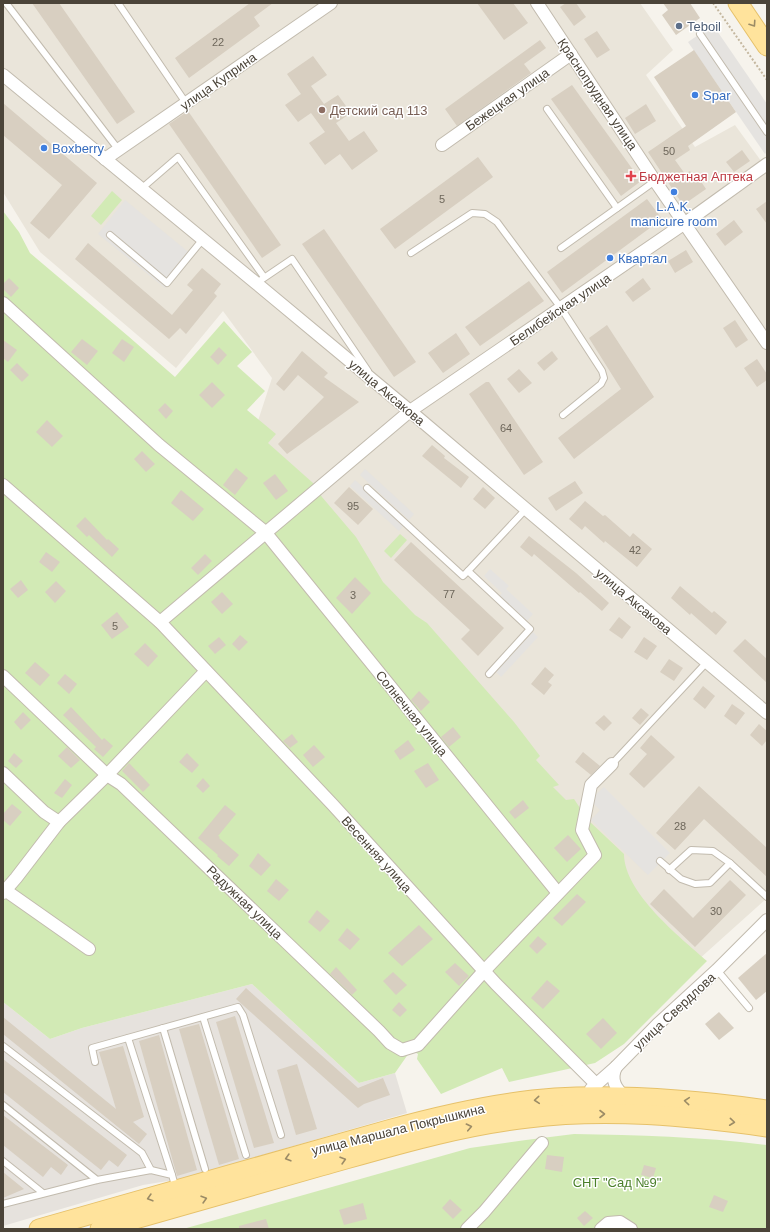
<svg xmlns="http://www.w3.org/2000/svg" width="770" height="1232" viewBox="0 0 770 1232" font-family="Arial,sans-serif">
<rect width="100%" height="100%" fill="#f6f3ec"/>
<path fill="#eae5da" d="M3 3H640L673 50 646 75 695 147 735 125 767 169V898L688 969 255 430 272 378 223 311 176 368 40 252 3 192Z"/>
<path fill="#e6e2dd" d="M252 984 359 1083 395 1073 407 1113 180 1179 143 1185 3 1226V1002L50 1039 82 1028Z"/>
<g fill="#d2eab5">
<path d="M112 191 122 200 101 225 91 216Z"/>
<path d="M3 211 19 232 30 253 128 336 175 377 224 321 252 352 237 366 265 391 247 410 276 434 268 443 313 483 322 497 356 537 383 582 415 615 427 623 514 722 540 756 536 760 559 785 553 787 566 800 574 799 588 820 624 854C624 893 680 937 707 961L624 1044 595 1063 509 1082 502 1068 441 1094 417 1059 418 1054 411 1050 395 1073 359 1083 252 984 82 1028 50 1039 3 1002Z"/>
<path d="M400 534 407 540 391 558 384 551Z"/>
<path d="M574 1134C639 1135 703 1137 767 1145V1229H183L470 1148 526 1140Z"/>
</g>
<g fill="#e5e3e0">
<path d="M713 25 767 104V152L765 154 688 42Z"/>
<path d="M125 200 192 255 165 288 98 234Z"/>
<path d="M365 469 414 514 409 520 360 475Z"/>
<path d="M355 480 404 525 399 531 350 486Z"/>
<path d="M490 569 509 586 506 589 533 614 527 621 500 596 502 593 484 576Z"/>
<path d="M533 632 538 637 501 677 496 672Z"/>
<path d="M604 787 670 853 648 875 591 820 600 810 590 800Z"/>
</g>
<g fill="#d8cfc1">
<path d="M32 3H59L135 112 117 124Z"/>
<path d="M250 3H273L254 17 260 26 189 78 175 58Z"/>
<path d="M477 3H513L528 23 504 40Z"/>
<path d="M566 3H576L586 17 574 26 560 7Z"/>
<path d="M663 3H690L700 18 676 35 662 15 668 10Z"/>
<path d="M597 31 610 50 597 58 584 39Z"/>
<path d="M540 40 546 48 524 64 531 73 457 126 445 109Z"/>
<path d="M694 50 736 112 688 146 690 150 675 160 685 174 690 171 695 179 698 177 706 189 683 205 648 152 686 126 654 77Z"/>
<path d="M313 56 327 75 311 86 324 104 338 95 351 113 336 123 349 141 364 131 378 151 352 170 340 154 325 165 309 143 325 132 311 113 298 122 285 105 301 94 287 74Z"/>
<path d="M572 85 641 181 621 196 551 99Z"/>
<path d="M3 103 97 183 49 239 30 223 62 185 3 135Z"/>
<path d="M646 104 656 121 635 134 625 118Z"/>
<path d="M188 111 281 245 262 258 169 124Z"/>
<path d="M742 150 750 161 734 172 726 162Z"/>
<path d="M478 157 493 177 395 249 380 229Z"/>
<path d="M647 199 662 219 562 293 547 272Z"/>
<path d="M767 201V224L756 209Z"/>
<path d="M734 220 743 232 725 246 716 234Z"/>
<path d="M324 229 416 362 394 377 302 244Z"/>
<path d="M88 243 172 315 193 290 187 285 202 268 221 284 214 293 217 296 186 334 180 328 169 339 75 259Z"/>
<path d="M686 250 693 262 675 273 668 261Z"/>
<path d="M9 278 19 288 11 297 3 289V284Z"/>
<path d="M643 278 651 289 633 302 625 292Z"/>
<path d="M529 281 544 301 480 346 465 327Z"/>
<path d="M735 320 748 340 736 348 723 328Z"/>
<path d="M607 325 654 397 574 459 558 438 621 389 589 338Z"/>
<path d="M456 333 470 354 443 373 428 353Z"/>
<path d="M82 339 98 351 87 365 71 352Z"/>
<path d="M122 339 134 347 124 362 112 353Z"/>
<path d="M3 340 17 350 8 362 3 358Z"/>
<path d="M219 347 227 355 218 365 210 357Z"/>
<path d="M302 351 328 373 324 377 359 402 287 454 278 444 324 397 298 375 284 391 276 384Z"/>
<path d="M552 351 558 359 544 371 537 363Z"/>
<path d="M757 359 767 374V380L757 387 744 368Z"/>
<path d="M17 363 29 375 22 382 10 370Z"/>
<path d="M519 369 532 383 519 393 507 379Z"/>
<path d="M212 382 225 395 212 408 199 395Z"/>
<path d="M486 382H489L543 462 524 475 469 394Z"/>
<path d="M165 403 173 411 166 419 158 410Z"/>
<path d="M47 420 63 436 52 447 36 432Z"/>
<path d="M432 445 445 456 444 458 469 477 461 488 422 456Z"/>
<path d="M142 451 155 464 146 472 134 459Z"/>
<path d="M236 468 248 478 235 495 223 485Z"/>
<path d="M275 474 288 491 276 500 263 483Z"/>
<path d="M575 481 583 493 556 511 548 498Z"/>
<path d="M349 487 373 509 358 525 334 503Z"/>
<path d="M483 487 495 498 485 509 473 499Z"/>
<path d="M181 490 204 509 193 521 171 503Z"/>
<path d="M585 501 603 516 605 515 630 537 633 533 652 549 637 567 605 541 604 543 585 526 582 530 569 519Z"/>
<path d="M85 517 107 540 108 539 119 549 112 557 89 535 87 537 76 526Z"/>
<path d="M529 536 576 573 609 603 602 611 580 592 579 593 534 554 532 557 520 547Z"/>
<path d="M411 542 504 628 478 656 461 639 470 630 394 560Z"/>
<path d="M46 552 60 562 52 572 39 562Z"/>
<path d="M205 554 212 561 198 575 191 568Z"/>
<path d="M355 577 371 593 352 614 336 598Z"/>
<path d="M21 580 28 590 18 598 10 589Z"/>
<path d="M56 581 66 591 55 603 45 592Z"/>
<path d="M680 586 712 613 714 611 727 622 716 635 691 613 690 615 671 598Z"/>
<path d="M222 592 233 604 222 614 211 602Z"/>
<path d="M117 612 129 627 112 639 101 625Z"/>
<path d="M619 617 631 627 622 639 609 630Z"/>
<path d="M240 635 248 642 239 651 232 644Z"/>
<path d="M219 637 226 645 215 654 208 646Z"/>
<path d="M644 637 657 646 647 660 634 652Z"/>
<path d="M745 639 767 659V683L733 651Z"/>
<path d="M145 643 158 656 148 667 134 654Z"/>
<path d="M669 659 683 668 674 681 660 672Z"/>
<path d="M35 662 50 675 40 686 25 673Z"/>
<path d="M545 667 554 675 548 682 552 685 544 695 531 684Z"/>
<path d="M65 674 77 684 69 694 57 683Z"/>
<path d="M703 686 715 696 705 709 693 699Z"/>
<path d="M419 691 430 702 421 711 411 700Z"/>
<path d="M732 704 745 713 736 725 724 716Z"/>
<path d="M71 707 102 740 104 738 113 746 103 757 94 749 96 747 63 715Z"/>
<path d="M641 708 649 715 640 725 632 718Z"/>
<path d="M23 712 31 720 21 730 14 722Z"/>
<path d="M604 715 612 723 604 731 595 723Z"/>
<path d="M759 724 767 731V740L762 746 750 735Z"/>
<path d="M453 727 461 737 449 747 441 737Z"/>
<path d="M292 734 298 742 290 748 283 741Z"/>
<path d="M651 735 675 757 644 788 629 774 647 754 640 748Z"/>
<path d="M408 740 415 750 400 760 394 751Z"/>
<path d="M314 745 325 757 313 767 303 755Z"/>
<path d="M67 747 80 760 71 768 58 756Z"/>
<path d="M583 752 600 766 591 775 575 762Z"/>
<path d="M14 753 23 761 16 768 8 761Z"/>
<path d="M187 753 199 765 192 773 179 762Z"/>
<path d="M129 763 150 785 143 792 122 771Z"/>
<path d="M428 763 439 780 426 788 414 771Z"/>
<path d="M203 778 210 786 203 793 196 786Z"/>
<path d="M65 779 72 785 62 798 54 793Z"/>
<path d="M699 786 767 848V877L704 819 675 850 656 833Z"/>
<path d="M523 800 529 808 515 819 509 812Z"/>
<path d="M12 804 22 812 10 826 3 820V814Z"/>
<path d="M225 805 236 814 218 836 220 837 219 838 239 855 229 866 217 856 218 855 198 838Z"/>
<path d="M568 835 581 849 567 862 554 848Z"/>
<path d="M258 853 271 865 261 876 249 866Z"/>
<path d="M276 879 289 890 279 901 267 891Z"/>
<path d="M730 880 746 895 695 947 650 904 664 889 693 918Z"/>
<path d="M577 894 586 902 562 926 553 918Z"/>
<path d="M317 910 330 921 320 932 308 922Z"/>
<path d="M419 925 433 939 402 966 388 953Z"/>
<path d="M347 928 360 939 350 950 338 940Z"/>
<path d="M538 936 547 944 537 954 529 946Z"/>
<path d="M767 953V991L756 1000 738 978Z"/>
<path d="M455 963 469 976 459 986 445 972Z"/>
<path d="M336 967 357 990 352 995 330 974Z"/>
<path d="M393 972 407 985 396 995 383 981Z"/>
<path d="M547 980 560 991 543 1009 531 998Z"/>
<path d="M246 988 358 1088 383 1078 390 1095 364 1104 358 1108 236 999Z"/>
<path d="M399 1002 407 1010 400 1017 392 1010Z"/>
<path d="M719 1012 734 1028 719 1040 705 1024Z"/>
<path d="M235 1016 274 1143 254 1148 216 1022Z"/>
<path d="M3 1017 116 1109 99 1052 123 1046 144 1117 133 1122 147 1134 139 1144 3 1034Z"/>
<path d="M603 1018 617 1033 601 1049 586 1034Z"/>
<path d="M199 1024 239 1159 219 1165 179 1029Z"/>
<path d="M159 1035 197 1170 177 1176 139 1041Z"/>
<path d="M3 1059 127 1155 118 1167 109 1160 101 1170 3 1092Z"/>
<path d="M297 1064 317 1129 296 1135 277 1070Z"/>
<path d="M3 1115 68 1165 61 1175 51 1167 43 1177 3 1145Z"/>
<path d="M547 1155 564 1157 562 1172 545 1169Z"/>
<path d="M644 1165 656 1168 653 1178 641 1175Z"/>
<path d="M3 1172 24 1189 3 1198Z"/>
<path d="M714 1195 728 1201 723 1212 709 1207Z"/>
<path d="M450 1199 462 1210 453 1219 442 1208Z"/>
<path d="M363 1203 367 1219 344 1225 339 1210Z"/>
<path d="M585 1211 593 1218 584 1226 577 1218Z"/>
<path d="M266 1219 269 1229H239V1226Z"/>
</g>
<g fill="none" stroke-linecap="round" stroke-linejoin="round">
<g stroke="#c2bbae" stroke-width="8">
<g id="lane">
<path d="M6 3 118 149"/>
<path d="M118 3 186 103"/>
<path d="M700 34 767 132"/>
<path d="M547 109 617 208"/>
<path d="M141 189 178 157 264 277"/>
<path d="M110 235 167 283 203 239"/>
<path d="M561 248 655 181"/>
<path d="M411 253 472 213 485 214 497 222 561 308 602 371 604 378 601 384 563 415"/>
<path d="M261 280 292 259 368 371"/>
<path d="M367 488 463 576 468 571"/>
<path d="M489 674 530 629 468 571 526 509"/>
<path d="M612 764 707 662"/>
<path d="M660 861 681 879 695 884 710 883 730 863"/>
<path d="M669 870 691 850 713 851 730 863 767 897"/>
<path d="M717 970 749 1008"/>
<path d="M203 1017 246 1155"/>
<path d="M163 1028 205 1169"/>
<path d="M128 1038 172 1175"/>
<path d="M3 1046 142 1153 151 1170"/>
<path d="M95 1062 92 1048 238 1007 243 1015 281 1135"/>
<path d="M3 1105 97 1180"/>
<path d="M3 1161 43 1193"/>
<path d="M3 1204 97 1180 151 1170 172 1175 176 1189"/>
</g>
</g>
<g stroke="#c2bbae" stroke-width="14">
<g id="street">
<path d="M537 3 655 181 767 343"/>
<path d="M3 75 256 283 410 411 767 713"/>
<path d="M442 145 571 54"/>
<path d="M105 159 331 3"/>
<path d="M3 303 159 445 265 532 558 893"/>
<path d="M3 485 160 622 333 805 496 984 596 1084"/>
<path d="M160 622 410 411 685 223 767 164"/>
<path d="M3 676 107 775 121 784 379 1031 390 1043 402 1050 418 1045 484 971 595 855 582 830 591 785 612 764"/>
<path d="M3 773 44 812 59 822"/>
<path d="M5 890 89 949"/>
<path d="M3 893 16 878 59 822 107 775 206 671"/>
<path d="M616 1067C610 1079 616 1090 626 1097"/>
<path d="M591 1089 616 1067 658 1024 717 970 767 920"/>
<path d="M467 1229 484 1212 542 1143"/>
<path d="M601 1229 608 1223 620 1222 631 1229"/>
</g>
</g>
<g stroke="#e6c16a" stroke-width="21">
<g id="primary">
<path d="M738 3 767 46"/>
<path d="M39 1229 388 1130C442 1115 498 1102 555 1098 626 1094 697 1100 767 1110"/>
<path d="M100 1229C173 1208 247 1187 321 1166 389 1147 457 1126 528 1118 607 1108 688 1116 767 1127"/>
</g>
</g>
<path stroke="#c4b79f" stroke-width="2" stroke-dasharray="2 2" stroke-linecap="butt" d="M713 3 767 80"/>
<use href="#lane" stroke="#fff" stroke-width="6"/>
<use href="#street" stroke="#fff" stroke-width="12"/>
<use href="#primary" stroke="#ffe39c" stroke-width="19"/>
</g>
<defs><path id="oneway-chevron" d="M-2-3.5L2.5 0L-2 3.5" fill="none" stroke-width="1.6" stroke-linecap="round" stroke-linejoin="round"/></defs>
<g stroke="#9c8c66">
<use href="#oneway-chevron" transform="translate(753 24) rotate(56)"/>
<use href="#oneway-chevron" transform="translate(537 1100) rotate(175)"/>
<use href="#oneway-chevron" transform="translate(687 1101) rotate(-175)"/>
<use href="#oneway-chevron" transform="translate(602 1114)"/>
<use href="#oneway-chevron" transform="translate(732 1122) rotate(6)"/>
<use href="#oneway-chevron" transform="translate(469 1127) rotate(-12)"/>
<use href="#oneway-chevron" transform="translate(288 1158) rotate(164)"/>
<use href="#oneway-chevron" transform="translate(343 1160) rotate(-16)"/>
<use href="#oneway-chevron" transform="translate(150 1198) rotate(164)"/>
<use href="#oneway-chevron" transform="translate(204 1199) rotate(-16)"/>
</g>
<circle fill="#5c6f8a" stroke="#fff" stroke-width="1.5" cx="679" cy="26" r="4"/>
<g fill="#3f7fe0" stroke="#fff" stroke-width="1.5">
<circle cx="695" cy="95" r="4"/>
<circle cx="44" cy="148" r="4"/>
<circle cx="674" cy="192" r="4"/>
<circle cx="610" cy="258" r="4"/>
</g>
<circle fill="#8d6e63" stroke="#fff" stroke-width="1.5" cx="322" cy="110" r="4"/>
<path fill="#e0444e" stroke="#fff" stroke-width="1.5" d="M629 170h4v4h4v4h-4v4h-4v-4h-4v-4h4z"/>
<g text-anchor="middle" stroke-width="3" stroke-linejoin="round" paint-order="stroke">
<g font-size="11" fill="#6e675b">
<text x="218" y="46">22</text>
<text x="669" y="155">50</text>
<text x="442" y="203">5</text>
<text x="506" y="432">64</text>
<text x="353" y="510">95</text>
<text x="635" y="554">42</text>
<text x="449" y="598">77</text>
<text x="353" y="599">3</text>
<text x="115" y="630">5</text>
<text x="680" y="830">28</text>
<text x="716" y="915">30</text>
</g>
<g font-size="13" fill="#4e5e75" stroke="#fff" text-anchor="start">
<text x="687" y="31">Teboil</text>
</g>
<g font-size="13" fill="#4b4439" stroke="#fff">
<text transform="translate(218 81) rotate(-35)" y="5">улица Куприна</text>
<text transform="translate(598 94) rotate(56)" y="5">Краснопрудная улица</text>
<text transform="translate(507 99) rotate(-35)" y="5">Бежецкая улица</text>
<text transform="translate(560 309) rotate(-34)" y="5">Белибейская улица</text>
<text transform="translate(387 392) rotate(40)" y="5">улица Аксакова</text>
<text transform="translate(634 601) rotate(40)" y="5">улица Аксакова</text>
<text transform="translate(412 713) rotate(51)" y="5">Солнечная улица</text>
<text transform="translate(377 854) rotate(48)" y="5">Весенняя улица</text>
<text transform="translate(245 902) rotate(44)" y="5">Радужная улица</text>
<text transform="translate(674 1011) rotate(-43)" y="5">улица Свердлова</text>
<text transform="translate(398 1129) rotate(-14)" y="5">улица Маршала Покрышкина</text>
</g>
<g font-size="13" fill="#366cbe" stroke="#fff" text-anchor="start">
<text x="703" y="100">Spar</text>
<text x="52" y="153">Boxberry</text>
<text x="674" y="211" text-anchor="middle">L.A.K.<tspan x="674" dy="15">manicure room</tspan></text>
<text x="618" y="263">Квартал</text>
</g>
<g font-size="13" fill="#785e54" stroke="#fff" text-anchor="start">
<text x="330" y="115">Детский сад 113</text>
</g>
<g font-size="13" fill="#be3a42" stroke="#fff" text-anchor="start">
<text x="639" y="181">Бюджетная Аптека</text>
</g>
<g font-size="13" fill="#4a7f2a" stroke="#fff">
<text x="617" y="1187">СНТ "Сад №9"</text>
</g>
</g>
<rect width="770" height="1232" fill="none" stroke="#4b4439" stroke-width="8"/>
</svg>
